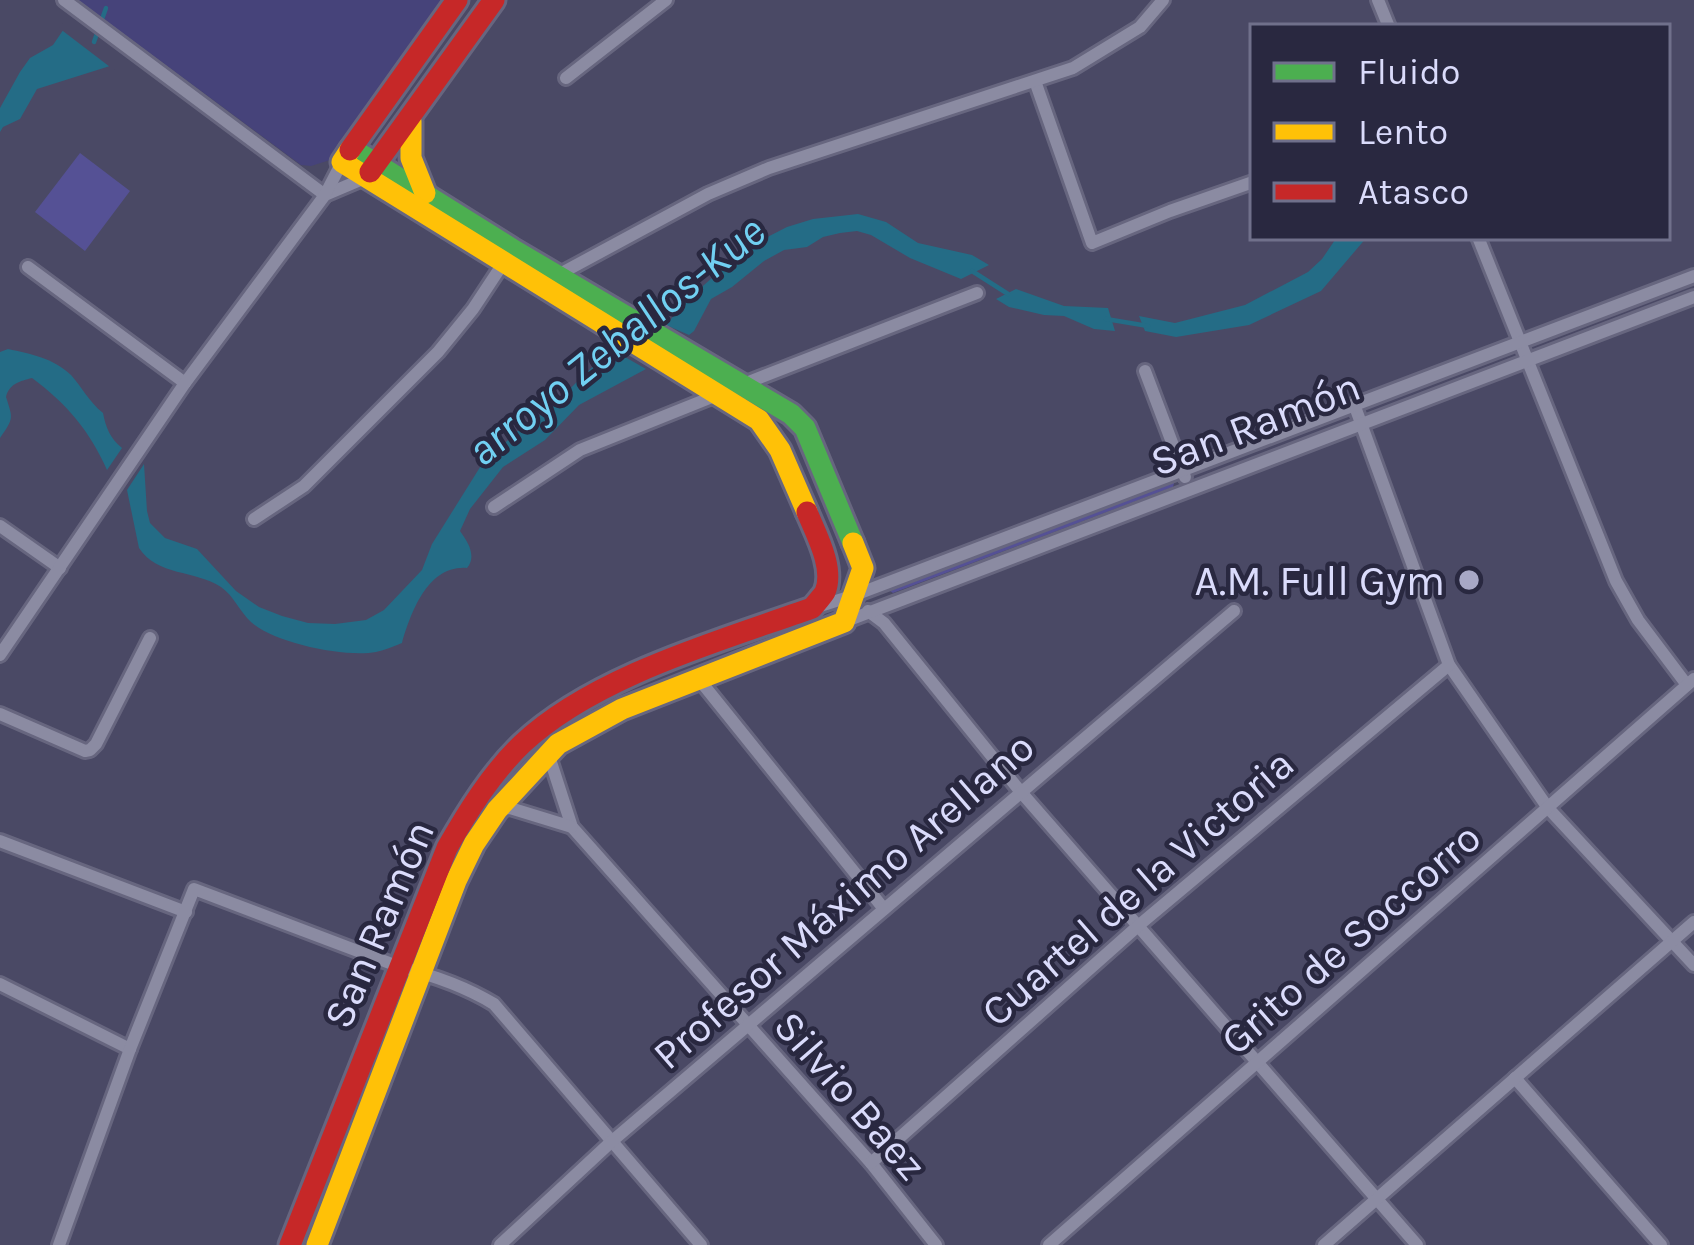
<svg xmlns="http://www.w3.org/2000/svg" width="1694" height="1245" viewBox="0 0 1694 1245" font-family="Karla,sans-serif">
<rect width="100%" height="100%" fill="#4a4965"/>
<path fill="#46437a" d="M78 0H442L330 160 311 166 301 165Z"/>
<g fill="#555195">
<path d="M80 153 130 191 85 251 35 212Z"/>
<path d="M1171 482 1174 483 1173 487 893 593 890 591Z"/>
</g>
<g fill="#246c86">
<path d="M70 20 110 66 37 89 20 119 3 127 0 132V108L20 72 30 58 53 45Z"/>
<path d="M858 214 886 222 918 243 972 255 989 265 961 279 910 258 871 235 857 231 840 233 823 237 807 247 784 250 764 261 732 287 711 299 694 331 689 335 666 325 687 300 746 248 787 227 813 219Z"/>
<path d="M1337 237H1367L1321 291 1249 325 1176 337 1145 331 1139 316 1175 323 1245 305 1308 272 1322 259Z"/>
<path d="M1016 289 1064 306 1108 308 1115 331 1094 329 1064 316 1044 315 1009 307 996 299Z"/>
<path d="M8 349C31 354 53 358 71 375 82 387 89 402 103 413 106 428 110 438 122 448L107 470C90 431 66 403 32 378 20 381 9 384 6 397 13 419 14 418 0 438V352Z"/>
<path d="M611 349 646 369 579 405 545 440 503 467 470 509 460 531C468 542 477 556 467 568 428 565 411 612 402 643 394 646 385 650 376 652 346 658 273 643 251 622 240 612 234 596 221 587 195 570 157 576 139 548L127 490 144 464 147 511 150 523 165 538 197 549 236 591 259 607 282 616 308 623 335 624 366 620 384 610 422 570 432 544 482 464 521 428 547 411Z"/>
</g>
<path fill="#4a4965" d="M70 14 124 52 125 58 114 70 59 28Z"/>
<g fill="none" stroke-linecap="round" stroke-linejoin="round">
<g stroke="#246c86" stroke-width="4.5">
<path d="M94 42 106 8"/>
<path d="M972 271 1008 294"/>
<path d="M1106 319 1148 326"/>
</g>
<g stroke="#67667f" stroke-width="18">
<g id="street">
<path d="M64 0 325 195"/>
<path d="M1378 0 1389 27"/>
<path d="M566 78 666 0"/>
<path d="M1035 81 1092 243 1170 211 1253 182"/>
<path d="M325 195 365 178"/>
<path d="M1478 237 1616 581 1638 620 1687 685"/>
<path d="M28 267 185 383"/>
<path d="M558 275 708 194 769 168 1073 68 1140 27 1163 0"/>
<path d="M1145 371 1185 477"/>
<path d="M741 385 977 293"/>
<path d="M1354 404 1449 665 1548 808 1694 965"/>
<path d="M494 507 580 450 722 393"/>
<path d="M254 519 304 486 438 352 473 309 506 259"/>
<path d="M0 526 60 568"/>
<path d="M820 606 855 595 1694 276"/>
<path d="M868 611 884 623 1020 791 1417 1245"/>
<path d="M844 622 1694 297"/>
<path d="M0 655 185 383 325 195 342 162"/>
<path d="M698 678 884 909"/>
<path d="M0 714 85 751 90 750 96 744 150 638"/>
<path d="M549 756 572 827 871 1163 936 1245"/>
<path d="M498 809 510 808 572 827"/>
<path d="M0 841 186 912"/>
<path d="M0 984 130 1049"/>
<path d="M1515 1078 1661 1245"/>
<path d="M871 1163 1138 926 1449 665"/>
<path d="M59 1245 130 1049 194 889 400 967C432 975 466 987 494 1004L701 1245"/>
<path d="M500 1245 611 1142 1234 611"/>
<path d="M1049 1245 1694 679"/>
<path d="M1324 1245 1694 922"/>
</g>
</g>
<g stroke="#67667f" stroke-width="27">
<path id="fast" d="M352 149 512 249 791 414 805 428 853 543"/>
</g>
<g stroke="#67667f" stroke-width="27">
<g id="slow">
<path d="M411 121V158L425 193"/>
<path d="M350 150 342 162 759 420 780 450 807 512"/>
<path d="M317 1245 456 881 474 844 497 810 558 744 622 709 844 622 863 568 853 543"/>
</g>
</g>
<g stroke="#67667f" stroke-width="27">
<g id="jam">
<path d="M350 150 457 0"/>
<path d="M370 172 494 0"/>
<path d="M290 1245 447 848C468 811 491 774 522 744 594 676 720 641 812 608 814 606 824 594 825 592 835 568 816 534 807 512"/>
</g>
</g>
<use href="#street" stroke="#8b8ba2" stroke-width="12"/>
<use href="#fast" stroke="#4caf50" stroke-width="21"/>
<use href="#slow" stroke="#ffc107" stroke-width="21"/>
<use href="#jam" stroke="#c62828" stroke-width="21"/>
</g>
<circle fill="#a8a8c6" stroke="#292840" stroke-width="4.5" cx="1469" cy="580" r="12"/>
<g text-anchor="middle" stroke-width="9" stroke-linejoin="round" paint-order="stroke">
<g font-size="42" fill="#dadbfb" stroke="#292840">
<text transform="translate(1255 423) rotate(-21)" y="15">San Ramón</text>
<text transform="translate(1137 887) rotate(-41)" y="15">Cuartel de la Victoria</text>
<text transform="translate(843 900) rotate(-41)" y="15">Profesor Máximo Arellano</text>
<text transform="translate(378 924) rotate(-67)" y="15">San Ramón</text>
<text transform="translate(1350 938) rotate(-41)" y="15">Grito de Soccorro</text>
<text transform="translate(851 1095) rotate(49)" y="15">Silvio Baez</text>
</g>
<g font-size="42" fill="#dadbfb" stroke="#292840" text-anchor="end">
<text x="1445" y="595">A.M. Full Gym</text>
</g>
<g font-size="45" font-style="italic" fill="#71d0f2" stroke="#292840">
<text transform="translate(615 340) rotate(-39)" y="16">arroyo Zeballos-Kue</text>
</g>
</g>
<rect x="1250" y="24" width="420" height="216" fill="#292840" stroke="#70708b" stroke-width="3"/>
<rect x="1274" y="63" width="60" height="18" fill="#4caf50" stroke="#70708b" stroke-width="3"/>
<text x="1358" y="84" font-size="36" fill="#dadbfb">Fluido</text>
<rect x="1274" y="123" width="60" height="18" fill="#ffc107" stroke="#70708b" stroke-width="3"/>
<text x="1358" y="144" font-size="36" fill="#dadbfb">Lento</text>
<rect x="1274" y="183" width="60" height="18" fill="#c62828" stroke="#70708b" stroke-width="3"/>
<text x="1358" y="204" font-size="36" fill="#dadbfb">Atasco</text>
</svg>
